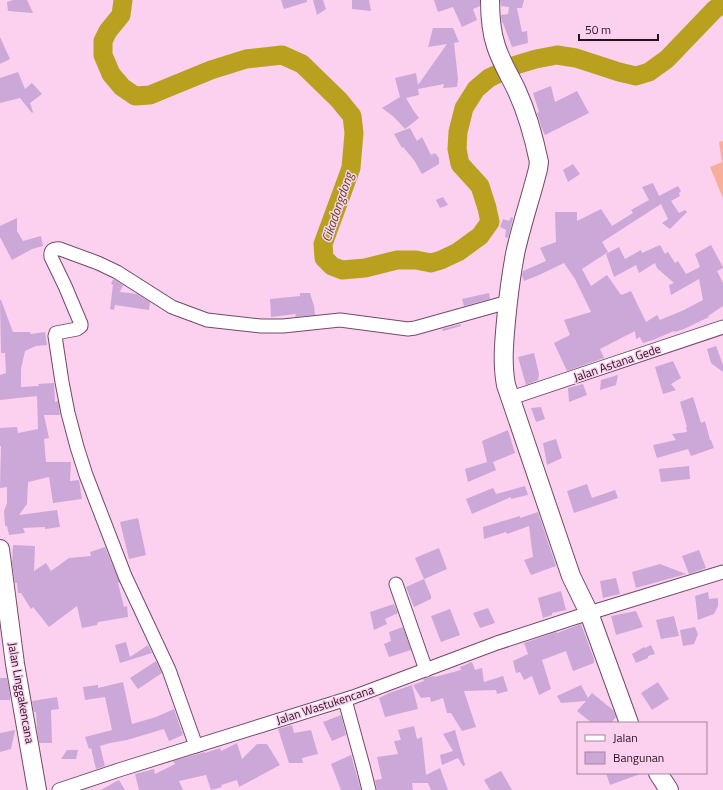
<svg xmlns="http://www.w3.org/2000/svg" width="723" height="790" viewBox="0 0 723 790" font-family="'Titillium Web',sans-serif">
<rect width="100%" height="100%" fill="#fcd1ef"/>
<path fill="#f6af9a" d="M723 141V198L710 167 722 162 719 142Z"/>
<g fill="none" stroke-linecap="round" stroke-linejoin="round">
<path stroke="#b9a01f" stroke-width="19" d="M123 0 121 15 108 31 103 41V55L111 74 122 87 135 96 150 95 211 70 246 59 282 55 302 64 339 100 352 116 354 133 351 168 323 244 324 258 332 266 342 270 365 268 397 260H416L431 263 441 260 458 252 480 236 490 222 487 208 480 186 460 164 457 149 458 132 464 108 476 89 489 78 516 65 536 59 557 55 576 58 619 72 636 76 649 72 667 59 715 9 723 4"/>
</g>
<g fill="#cba8d7">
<path d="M13 0H27L33 13 8 11 7 2Z"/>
<path d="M281 0H307V2L284 9Z"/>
<path d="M313 0H323L326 9 317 15Z"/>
<path d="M352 0H369L371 11 352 9Z"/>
<path d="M434 0H480V6L473 9 477 20 462 27 453 7 438 12Z"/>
<path d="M500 0H524L522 8H517L522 32 527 31 528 43 512 47 503 23H502L501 17V15L508 14 509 7 501 6Z"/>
<path d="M433 28H453L459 42 454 43 458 79 457 87 443 88 444 84 418 89 419 95 406 98 413 110 419 118 405 129 394 117 382 108 400 97 395 78 416 73 418 85 447 44 428 47Z"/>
<path d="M0 37 10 59 0 64Z"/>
<path d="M18 72 25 89 32 83 42 94 30 103 33 112 32 113 20 98 0 103V78Z"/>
<path d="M551 86 555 102 577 91 589 113 545 135 542 129 537 113 539 112 533 93Z"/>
<path d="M410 128 417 141 422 137 431 155 435 153 439 158V164L422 174 414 160 403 147 402 148 394 134Z"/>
<path d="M573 164 580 174 568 182 563 170Z"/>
<path d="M653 183 659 196 678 186 681 191 679 193 680 196 671 201 679 213 685 210 687 212 670 229 662 223 668 219 661 204 602 242 608 252 582 269 591 286 607 275 621 295 631 291 646 322 657 315 660 320 684 310 703 300 699 279 671 295 669 285 674 283 657 268 655 263 639 273 636 265 614 277 606 254 619 247 625 259 641 250 642 253 660 245 665 254 668 252 675 263 678 261 686 274 700 267 695 254 711 245 723 267V268L717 271 723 283V306L708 316 709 317 684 329 675 332 674 331 653 340 643 343 640 337 636 339 635 331 600 349 604 358 567 371 554 343 570 335 564 320 591 312 575 279 564 263 539 275 524 281 522 275 523 271 546 261 540 248 556 242 555 212H577V221L601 209 612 226 633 213 631 210 649 200 642 187Z"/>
<path d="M443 197 448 205 440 208 436 200Z"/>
<path d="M511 217 513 218 508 238 505 237 506 230 500 227 503 219 509 221Z"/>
<path d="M17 218V231L23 241 41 236 43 246 32 249 12 260 0 237V226Z"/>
<path d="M113 279 123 285 120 292 137 294 150 302 149 310 115 305 114 310 110 309 113 285 111 284Z"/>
<path d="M300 293H310L314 306 315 315 295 317 296 314 271 317 270 299 300 296Z"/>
<path d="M489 293 490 299 464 306 462 299Z"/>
<path d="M0 300H1L13 332H30L31 334 45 332 47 345 36 346 25 351 21 369V387L39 386 38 384 54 383 55 402 58 401 60 415H44L49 438 44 439 46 462H71L70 481 79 480 82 499 53 503 49 477 28 482 27 504 19 515 57 510 60 527 45 529V527L23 528 25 533 9 535 7 526H5L4 511 7 503V487L0 488 1 446H0V428L17 427 18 433 38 429 37 396 0 400V375L6 373 5 353H1Z"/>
<path d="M461 324V326L443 331 442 329Z"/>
<path d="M716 346 723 365V372L711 363 707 349Z"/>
<path d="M534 353 539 374 538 380 526 385 518 357Z"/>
<path d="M673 361 681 378 671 384 676 390 663 394 655 367Z"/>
<path d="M618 375 616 385 600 390 601 380Z"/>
<path d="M583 384 587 395 569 402 568 388Z"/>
<path d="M693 397 701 423 705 421 710 440H711L714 448 691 456 688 449 657 458 653 445 676 440 672 434 687 432 686 427H687L680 402Z"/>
<path d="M541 407 545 419 536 422 531 408Z"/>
<path d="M508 430 515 453 493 462 496 470 468 482 465 469 487 462 482 441Z"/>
<path d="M556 439 562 458 547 465 543 443Z"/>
<path d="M689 466 690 479 661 482 659 469Z"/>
<path d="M587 484 592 498 615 490 618 498 574 513 567 491Z"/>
<path d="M525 486 528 495 511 499V497L472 514 466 499 493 488 496 494Z"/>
<path d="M538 512 556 566 531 575 524 560 533 557 529 526 507 534 506 532 484 539 483 527 520 516V518Z"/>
<path d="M138 518 146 555 129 559 120 522Z"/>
<path d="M13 545 35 546 34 571 46 563 51 571 69 558 91 556 90 552 105 547 120 583H118L124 607 127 606 128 617 98 622 97 625 82 628 77 606 49 627 33 607 31 609 21 593H18L17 583H15L12 563Z"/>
<path d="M439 548 447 569 424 579 415 558Z"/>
<path d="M699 550 706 568 689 574 682 556Z"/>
<path d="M660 564 686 574 636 588 632 572Z"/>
<path d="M616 578 620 594 603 598 600 581Z"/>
<path d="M424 579 431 596V599L414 607 406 587Z"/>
<path d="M561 591 566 610 552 613V615L543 618 538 598Z"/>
<path d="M708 592 709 599 718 598V606L714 614 698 620 695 596Z"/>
<path d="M394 604 398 613 385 619 387 624 374 630 370 612Z"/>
<path d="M488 608 495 623 480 628 473 613Z"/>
<path d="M450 609 460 635 441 642 431 616Z"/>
<path d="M636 611 643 627 616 635 611 616Z"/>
<path d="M674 616 679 636 661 639 656 620Z"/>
<path d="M581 624 594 659V663L573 671 566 651 542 660 551 689 539 695 532 676 524 680 520 672 516 673 513 661 528 654 524 643 556 632 557 633Z"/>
<path d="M403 627 411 650 389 657 384 644 391 641 389 632Z"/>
<path d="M695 627 698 634 694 644 683 646 680 630Z"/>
<path d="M126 642 130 657 148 645 152 653 120 663 115 645Z"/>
<path d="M651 645 655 654 648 656V658L636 663 632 654 644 647 645 648Z"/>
<path d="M156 661 162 673 138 689 130 678Z"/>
<path d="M472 662 475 670 482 668 484 682 503 676 508 691 497 694 496 690 464 691 476 727 462 731 451 713H447L443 698 431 702 430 697 421 698 413 685 424 681 423 679 434 676 435 677 461 670 460 667Z"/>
<path d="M0 678H7L10 695V700H0Z"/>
<path d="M123 682 132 724 156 717 174 709 183 735 169 741 164 729 127 740 110 743 100 746 105 766 96 769 91 748 89 749 85 737 112 730 105 697 85 700 83 687 98 685V688Z"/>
<path d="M658 682 669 699 652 710 641 693Z"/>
<path d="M412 685 418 709 385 717 379 698 389 693Z"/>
<path d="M581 685 588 698 592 693 613 710 616 717 611 723H592L577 711 586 701 561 703 557 696Z"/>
<path d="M57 697 59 709 51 710 52 743H39L37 729 36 712H34L32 701Z"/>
<path d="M341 715 346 735 332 741 323 722Z"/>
<path d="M292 725 294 733 311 730 318 754 302 758 303 763H289L278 729Z"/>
<path d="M414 726 417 739 422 737 426 775 440 768 448 790H431L428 783H412L413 790H377L375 780 382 779 377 757 398 754 394 741 401 740 398 730Z"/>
<path d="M15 730 11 749 0 752V733Z"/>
<path d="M455 730 465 765 463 766 458 758 442 765 440 755 453 751 443 734Z"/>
<path d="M237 743 242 759 257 744H267L280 765 239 787 237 780 221 785 222 787 211 790 206 775 179 781 183 790H139L135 774 154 769 155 774 175 764 173 761 205 752V753L220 748 221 751Z"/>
<path d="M67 750H78L76 759H61Z"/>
<path d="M351 755 361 790H341L331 764Z"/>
<path d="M501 771 512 790H490L484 780Z"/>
<path d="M606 773H640V774L610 785Z"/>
<path d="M119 780 125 790H101L115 782Z"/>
</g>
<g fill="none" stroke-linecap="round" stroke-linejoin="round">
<g stroke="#744868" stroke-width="15">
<g id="street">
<path d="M511 398 723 327"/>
<path d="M396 584 426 670"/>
<path d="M345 700 363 766 369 790"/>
<path d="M196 746 169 670 125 576 86 475 77 447 68 413 62 382 55 336 56 333 77 329 81 326V324L65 286 51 257C50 250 54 248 60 249L98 263 117 272 172 307 207 320 261 326H283L340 320 408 329 415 328 508 302"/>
<path d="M59 790 122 769 353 697 497 643 589 613 723 572"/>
</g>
</g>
<g stroke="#744868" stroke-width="20">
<g id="secondary">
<path d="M490 0C490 16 491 31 496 46 501 62 510 76 517 91 527 113 534 138 539 162L538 169C531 197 521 226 515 254 511 276 508 299 506 321 504 342 502 364 506 385L571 576 589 613 629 723"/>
<path d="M0 549 15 664 37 790"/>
<path d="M658 773 669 790"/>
</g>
</g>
<use href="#street" stroke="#fff" stroke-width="13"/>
<use href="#secondary" stroke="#fff" stroke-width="18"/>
</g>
<g text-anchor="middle" stroke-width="3" stroke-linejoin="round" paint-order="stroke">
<g font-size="12" fill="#24121f" stroke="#fcd1ef">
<text transform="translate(617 363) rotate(-19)" y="4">Jalan Astana Gede</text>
<text transform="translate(21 693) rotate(80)" y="4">Jalan Linggakencana</text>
<text transform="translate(325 705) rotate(-18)" y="4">Jalan Wastukencana</text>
</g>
<g font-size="13" font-style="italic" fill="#564c1d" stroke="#fcd1ef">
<text transform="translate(337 207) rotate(-71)" y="5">Cikadongdong</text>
</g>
</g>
<rect x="577" y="722" width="130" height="52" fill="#fcd1ef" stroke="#a6859c"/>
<rect x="585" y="735" width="20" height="6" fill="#ffffff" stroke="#a6859c"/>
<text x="613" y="742" font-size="12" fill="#24121f">Jalan</text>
<rect x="585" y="752" width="20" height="12" fill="#cba8d7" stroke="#a6859c"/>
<text x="613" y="762" font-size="12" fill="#24121f">Bangunan</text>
<path d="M579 34v6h79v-6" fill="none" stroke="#24121f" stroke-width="2"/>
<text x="585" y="34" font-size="12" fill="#24121f" stroke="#fcd1ef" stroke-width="3" paint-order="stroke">50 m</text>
</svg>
